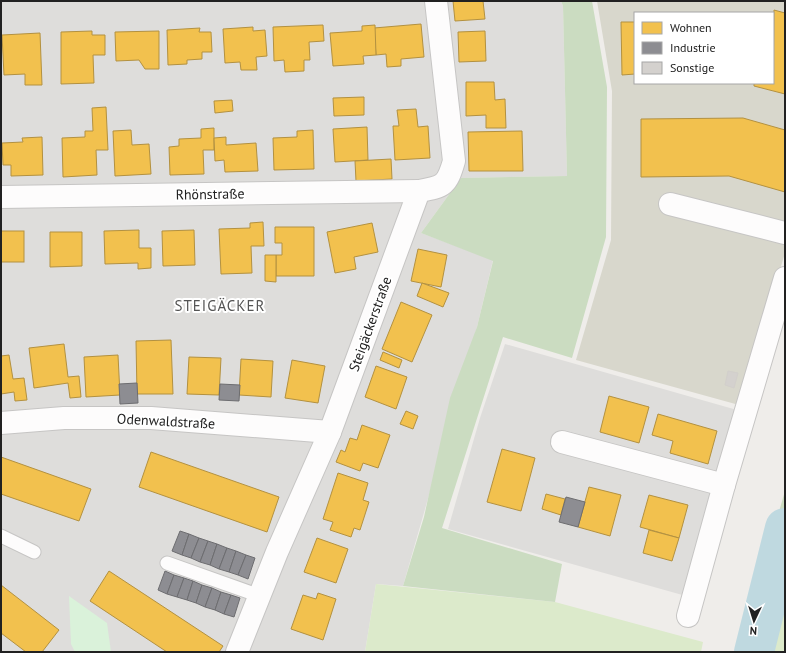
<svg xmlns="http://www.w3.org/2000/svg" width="786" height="653" viewBox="0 0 786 653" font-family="'PT Sans',sans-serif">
<rect width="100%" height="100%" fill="#efedea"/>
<g fill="#dedddb">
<path d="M1 1H561L563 6 567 176 461 178 421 233 493 260 477 327 403 586 376 584 365 652H1Z"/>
<path d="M505 344 737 410 686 596 448 529 480 418Z"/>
</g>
<path fill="#d8d7cc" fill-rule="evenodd" d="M597 1H785V253L739 405 576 360 611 240 612 91ZM635 13H773V83H635Z"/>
<g fill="#dceacb">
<path d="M785 574V652H768Z"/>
<path d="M376 584 555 602 703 642 701 652H365Z"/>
</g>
<g fill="#cbdcc1">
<path d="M561 1H592L607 87 606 237 572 358 503 337 442 528 562 564 555 602 403 586 424 517 450 398 477 327 493 261 421 233 461 178 567 176 563 6Z"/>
<path d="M785 491V528L775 569 781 590 768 652H738Z"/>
</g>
<path fill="#daf2da" d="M69 596 107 623 111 652H75L71 644Z"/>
<g fill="#f2c14e" stroke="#b39140">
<path d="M453 1H483L485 19 455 21Z"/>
<path d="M774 10 785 13V94L754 86V83H773Z"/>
<path d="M621 22H635V74L622 75Z"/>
<path d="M421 24 424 57 401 59V66L387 67 386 54 376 55 374 28Z"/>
<path d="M323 25 324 41 309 42 310 60H304V71L285 72 284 60 274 61 273 27Z"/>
<path d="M375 25 376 55 363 56 364 64 333 66 330 33 362 31V26Z"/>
<path d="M253 27V31L265 30 267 56 256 57 257 70H241L240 62 225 63 223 29Z"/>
<path d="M200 28 199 32H211L212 52H202V59L187 60V64L168 65 167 30Z"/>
<path d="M92 31V35H105V55H93L94 83 61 84V32Z"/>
<path d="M159 31V69H145L139 60 116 61 115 32Z"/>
<path d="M485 31 486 61 459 62 458 32Z"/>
<path d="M40 33 42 85H25V74L4 75 2 35Z"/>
<path d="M466 82H494L495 100 505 99 506 128H486V115L466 116Z"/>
<path d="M364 97V115L334 116 333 98Z"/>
<path d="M232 100 233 111 215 113 214 101Z"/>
<path d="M106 107 108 150H96L97 175 63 177 62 138 85 137V131H93L92 108Z"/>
<path d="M416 109 418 127 428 126 430 158 395 160 393 126H399L397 110Z"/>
<path d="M743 118 785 130V192L729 176 641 177V119Z"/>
<path d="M367 127 368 160 335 162 333 129Z"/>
<path d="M214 128V150H203L204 174 170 175 169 147 179 146V139L201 138V129Z"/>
<path d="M131 130 132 145 149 144 151 174 115 176 113 131Z"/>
<path d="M313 130 314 169 274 170 273 138 297 137V131Z"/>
<path d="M522 131 523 171H469L468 132Z"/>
<path d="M42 137 43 175 11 176V165H3L2 143 23 142 22 138Z"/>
<path d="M226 137V145L256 143 258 171 225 172 224 160 215 161 214 138Z"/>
<path d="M391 159 392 179 356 181 355 161Z"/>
<path d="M263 222 264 246H251L252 273 221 274 219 229 250 228V223Z"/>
<path d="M372 223 378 252 354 257 356 269 335 273 327 232Z"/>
<path d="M275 227H314V276H276V255H282V243H275Z"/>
<path d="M139 230V248H151V268L138 269V263L105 264 104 231Z"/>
<path d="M194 230 195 265 163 266 162 231Z"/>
<rect x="1" y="231" width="23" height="31"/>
<path d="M50 232H82V266L50 267Z"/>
<path d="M418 249 447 255 441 287 411 281Z"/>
<path d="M265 255H276V282L265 281Z"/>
<path d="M422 283 449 293 443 307 417 296Z"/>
<path d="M401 302 432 315 412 362 382 349Z"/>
<path d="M171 340 173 394H137L136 341Z"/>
<path d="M64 344 68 377 79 376 81 397 70 398 68 383 34 388 29 348Z"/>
<path d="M383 352 402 360 399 368 380 360Z"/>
<path d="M9 355 13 379 24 378 27 400 15 401 14 392 1 394V356Z"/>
<path d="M118 355 120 395 86 397 84 357Z"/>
<path d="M189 357 221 358 219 395 187 394Z"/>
<path d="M241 359 273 361 271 397 239 395Z"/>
<path d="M292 360 325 366 318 403 285 398Z"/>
<path d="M376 366 407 377 396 409 365 397Z"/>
<path d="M609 396 649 407 639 443 600 432Z"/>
<path d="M406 411 418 416 413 429 400 424Z"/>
<path d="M658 414 717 431 708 464 670 453 673 441 652 435Z"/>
<path d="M362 425 390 435 378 468 363 463 360 471 336 462 341 450 345 452 350 438 357 440Z"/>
<path d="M502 449 535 458 521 511 487 502Z"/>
<path d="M151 452 279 497 267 532 139 487Z"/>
<path d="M1 457 91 489 79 521 1 494Z"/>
<path d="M338 473 368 483 363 500 369 502 360 530 354 528 351 537 330 530 333 522 323 519Z"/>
<path d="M589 487 621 495 610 536 578 527Z"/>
<path d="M546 494 565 499 561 515 542 509Z"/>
<path d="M649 495 688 505 679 538 640 527Z"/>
<path d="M649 530 679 538 672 561 643 553Z"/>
<path d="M317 538 348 549 336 583 304 572Z"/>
<path d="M109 571 223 646 219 652H167L90 601Z"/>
<path d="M1 585 59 630 42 652H26L1 633Z"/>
<path d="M318 593 336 599 323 640 291 629 303 595 316 599Z"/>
</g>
<g fill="#8d8d92" stroke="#6d6d70">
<path d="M137 383 138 403 120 404 119 384Z"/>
<path d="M220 384 240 385 239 401 219 400Z"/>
<path d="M566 497 585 502 578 527 559 522Z"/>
<path d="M180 531 189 534 182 555 172 551Z"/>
<path d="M189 534 199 538 191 558 182 555Z"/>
<path d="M199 538 208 541 200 562 191 558Z"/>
<path d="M208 541 217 544 210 565 200 562Z"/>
<path d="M217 544 227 548 219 569 210 565Z"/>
<path d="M227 548 236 551 229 572 219 569Z"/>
<path d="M236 551 246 555 238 575 229 572Z"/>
<path d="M246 555 255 558 248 579 238 575Z"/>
<path d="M165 571 174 575 167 594 158 590Z"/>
<path d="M174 575 184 578 177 597 167 594Z"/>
<path d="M184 578 193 581 187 600 177 597Z"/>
<path d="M193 581 202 585 196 603 187 600Z"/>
<path d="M202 585 212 588 205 607 196 603Z"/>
<path d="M212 588 221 592 215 610 205 607Z"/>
<path d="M221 592 231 595 224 614 215 610Z"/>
<path d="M231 595 240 598 234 617 224 614Z"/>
</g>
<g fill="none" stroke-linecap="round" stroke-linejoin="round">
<path stroke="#bfd9e0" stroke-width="40" d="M754 652 785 528"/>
</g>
<path fill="#d4d1ce" stroke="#d2cfcb" d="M728 371 738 373 734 388 725 385Z"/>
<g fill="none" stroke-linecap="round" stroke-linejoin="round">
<g stroke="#c6c5c4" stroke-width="15">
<g id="service">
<path d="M1 536 34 552"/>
<path d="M167 563 260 596"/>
</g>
</g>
<g stroke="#c6c5c4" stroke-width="24">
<g id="minor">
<path d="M1 197 419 191"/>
<path d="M670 204 785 233"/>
<path d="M1 423 64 418H151L330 432"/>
<path d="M562 442 724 485"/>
<path d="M688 616 724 485 785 278"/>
<path d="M237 652 277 552 330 432 419 191C444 187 447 185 454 161L436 1"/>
</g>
</g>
<use href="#service" stroke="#fdfcfc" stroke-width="13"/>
<use href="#minor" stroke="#fdfcfc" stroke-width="22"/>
</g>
<g text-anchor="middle" stroke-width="4" stroke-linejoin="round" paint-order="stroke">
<g font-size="14" fill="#212121" stroke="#fff">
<text transform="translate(210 194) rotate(-1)" y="5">Rhönstraße</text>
<text transform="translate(370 324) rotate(-70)" y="5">Steigäckerstraße</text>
<text transform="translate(166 421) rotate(3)" y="5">Odenwaldstraße</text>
</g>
<g font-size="15" letter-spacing="1" fill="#545454" stroke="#fff">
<text x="220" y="311">STEIGÄCKER</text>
</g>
</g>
<rect width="786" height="653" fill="none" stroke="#212121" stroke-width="4"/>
<rect x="634" y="12" width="140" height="72" fill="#ffffff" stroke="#a6a6a6"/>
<rect x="642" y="22" width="20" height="12" fill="#f2c14e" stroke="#a6a6a6"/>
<text x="670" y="32" font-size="12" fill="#212121">Wohnen</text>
<rect x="642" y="42" width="20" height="12" fill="#8d8d92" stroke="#a6a6a6"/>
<text x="670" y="52" font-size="12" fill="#212121">Industrie</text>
<rect x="642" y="62" width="20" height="12" fill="#d4d1ce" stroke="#a6a6a6"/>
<text x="670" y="72" font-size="12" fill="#212121">Sonstige</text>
<g transform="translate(754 621) rotate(184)" stroke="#ffffff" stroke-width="3" paint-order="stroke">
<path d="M0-3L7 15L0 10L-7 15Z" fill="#212121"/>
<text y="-6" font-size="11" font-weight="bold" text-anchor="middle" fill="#212121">N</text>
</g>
</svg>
